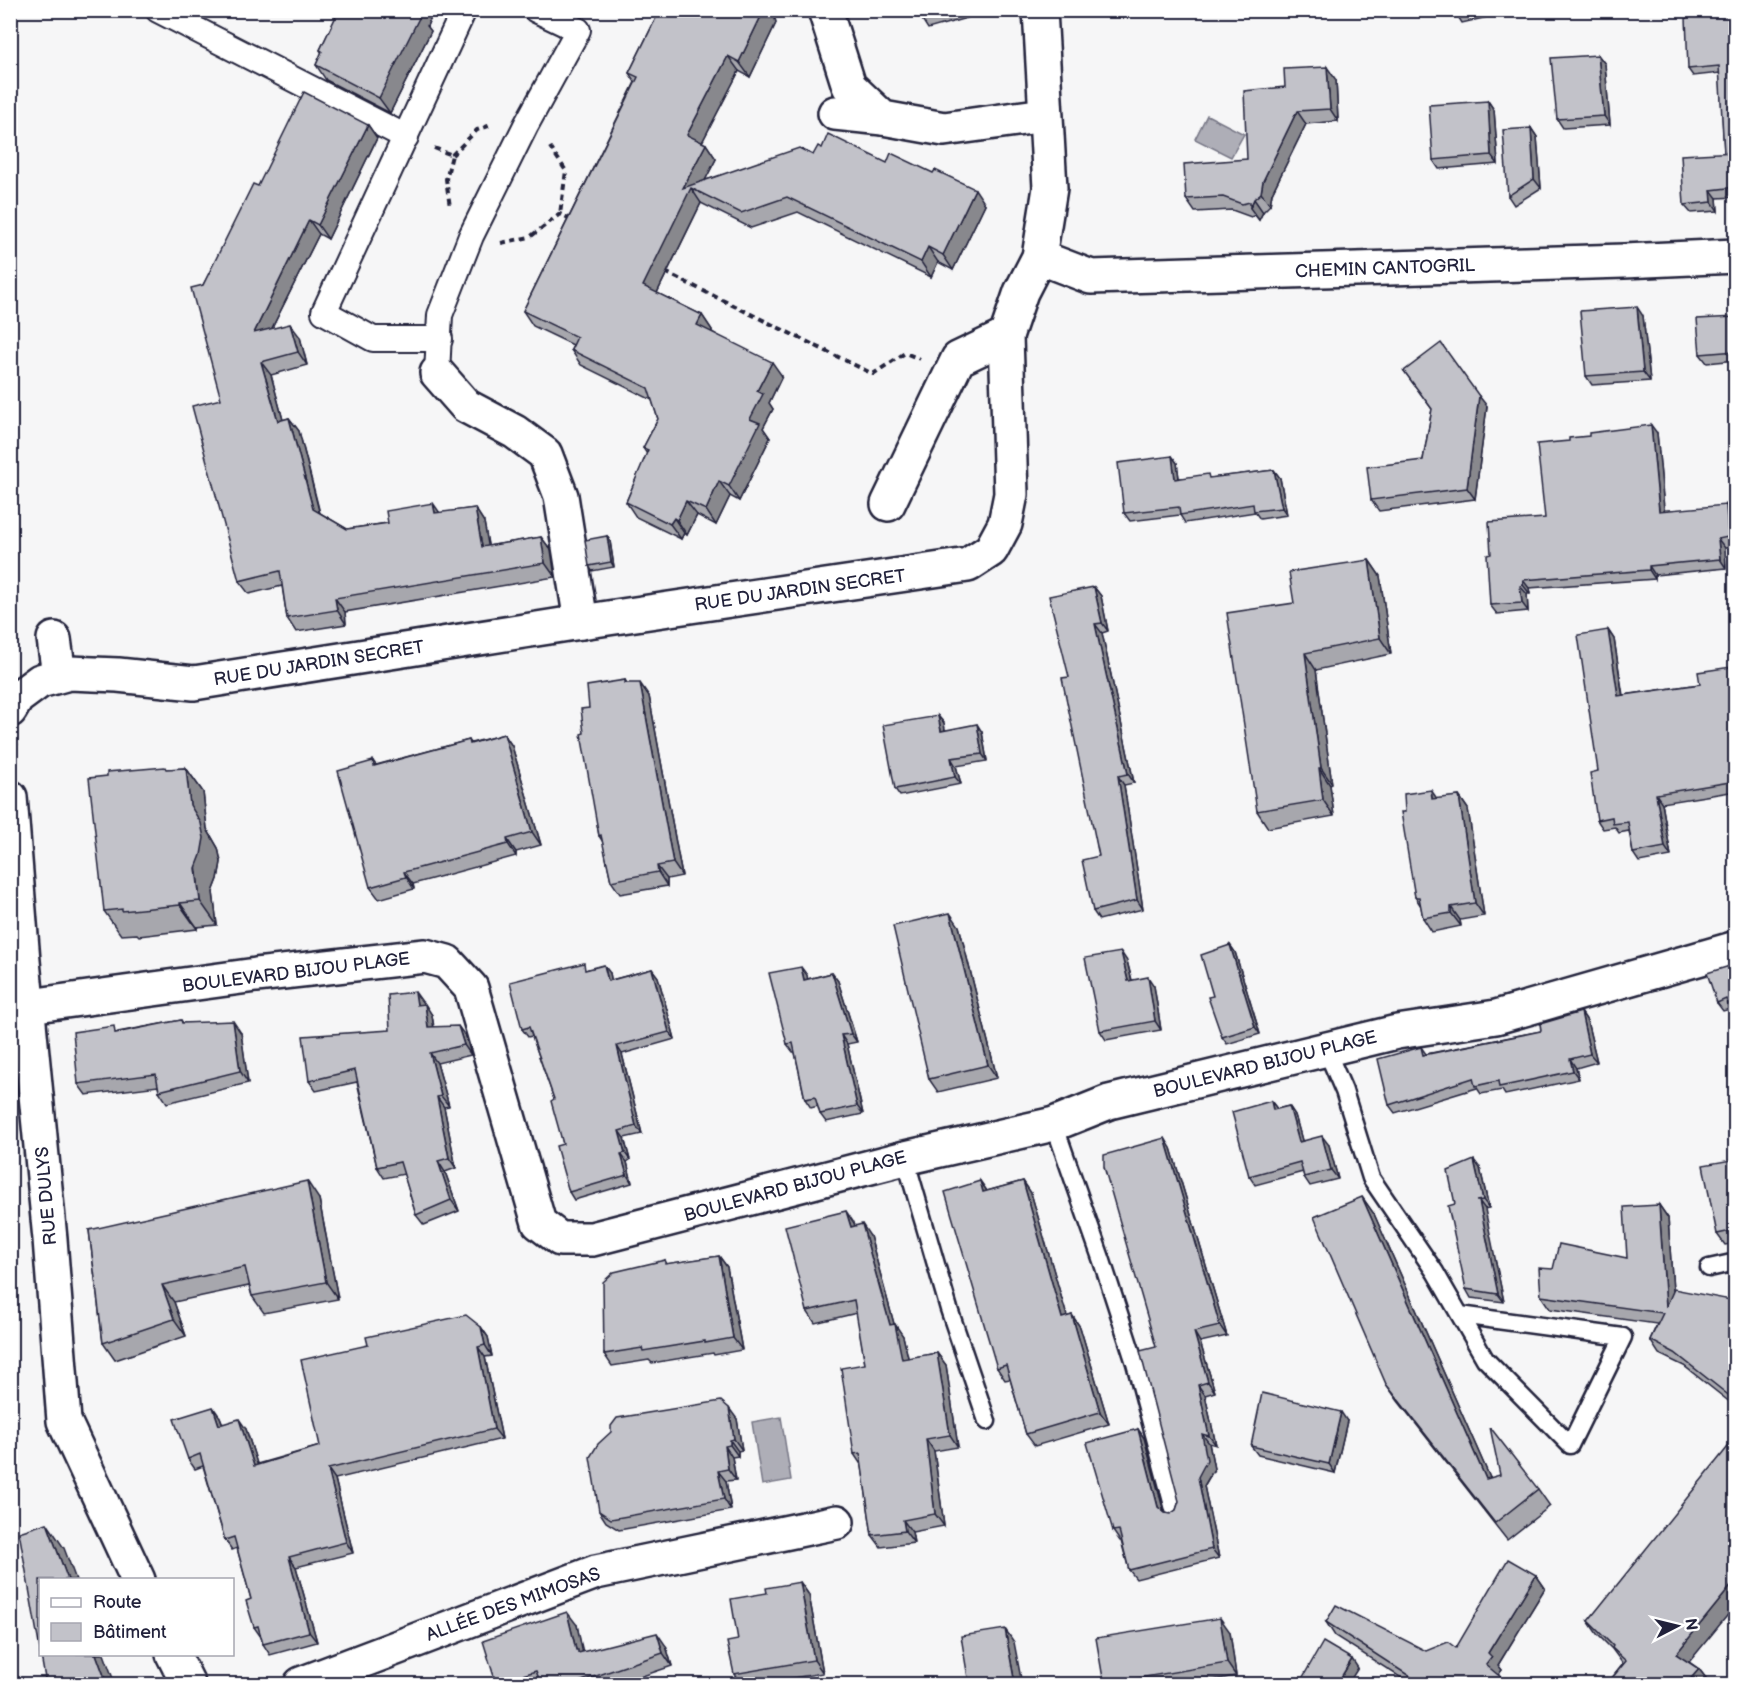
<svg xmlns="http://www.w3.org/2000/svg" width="1746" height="1695" viewBox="0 0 1746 1695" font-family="'Balsamiq Sans',sans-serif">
<rect width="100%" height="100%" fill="#f6f6f7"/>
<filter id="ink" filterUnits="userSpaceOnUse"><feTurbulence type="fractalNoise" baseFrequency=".0167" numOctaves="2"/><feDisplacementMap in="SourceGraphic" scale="12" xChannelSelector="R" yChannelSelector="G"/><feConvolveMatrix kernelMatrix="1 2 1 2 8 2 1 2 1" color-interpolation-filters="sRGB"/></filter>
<g filter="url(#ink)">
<g fill="#aeaeb7" stroke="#767685" stroke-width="1.5">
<path d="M1207 115 1244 134 1231 157 1195 139Z"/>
<path d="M781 1417 791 1480 762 1485 752 1422Z"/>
</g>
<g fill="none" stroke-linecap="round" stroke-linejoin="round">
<g stroke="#22223b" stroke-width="21">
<g id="service">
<path d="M1326 1049 1344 1091 1371 1178 1435 1272 1485 1359 1570 1445 1623 1337 1460 1315"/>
<path d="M1054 1124 1102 1261 1135 1363 1175 1513"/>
<path d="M905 1158 949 1309 987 1421"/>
<path d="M1709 1268 1736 1262"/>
</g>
</g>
<g stroke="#22223b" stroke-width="28">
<g id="pedestrian">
<path d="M158 10 406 137"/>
<path d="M440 339H373L324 312 464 10"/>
<path d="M437 373 440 315 471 236 526 125 578 30 536 10"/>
</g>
</g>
<g stroke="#22223b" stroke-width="38">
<g id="minor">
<path d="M825 10 849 86 883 118 944 129 1045 115"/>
<path d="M835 113 883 118"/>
<path d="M1039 257 1091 277 1624 261 1736 256"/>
<path d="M437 373 466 406 515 432 545 454 561 496 581 622"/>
<path d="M888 504 958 359 1006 336"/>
<path d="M54 639 59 675"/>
<path d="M10 710 17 698 40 681 69 673 118 675 194 683 581 622 968 565 991 550 1005 524 1011 494 1006 336 1021 292 1039 257 1050 188 1040 10"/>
<path d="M10 797 23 961 50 1239 64 1421 138 1580"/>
<path d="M29 1006 256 975 425 956 447 962 471 988 539 1223 560 1239H592L905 1158 1054 1124 1109 1102 1397 1032 1496 1017 1736 948"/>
<path d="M173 1654 188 1684"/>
<path d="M301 1684 596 1572 837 1522"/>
</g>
</g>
<g stroke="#22223b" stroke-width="4" stroke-dasharray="6 4.5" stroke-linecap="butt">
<path d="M550 147 566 171 560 214"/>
<path d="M434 148 452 155 446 179 450 207"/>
<path d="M452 155 477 130 491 125"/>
<path d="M501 243 530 237 560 214 573 220"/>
<path d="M665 272 873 374 905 353 920 359"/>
<path d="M10 755 17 743"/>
</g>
<use href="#service" stroke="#fff" stroke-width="16"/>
<use href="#pedestrian" stroke="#fff" stroke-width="24"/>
<use href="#minor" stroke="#fff" stroke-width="33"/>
</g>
<g fill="#a7a7ad" stroke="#22223b" stroke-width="1.5">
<path d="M328 10H425L430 19 427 26 431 31 390 113 326 80 316 65 322 53 320 50 337 15Z"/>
<path d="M660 10H773L776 23 750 77 739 71 702 142 706 144 716 159 705 180 813 155 822 148 887 163 985 204 953 270 938 262 931 277 798 212 751 228 701 203 657 293 702 315 712 330V332L782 376 769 403 773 409 763 428 770 438 739 501 730 496 716 525 697 515 687 535 684 533 681 539 636 517 626 502 647 454 643 448 658 419 652 400 581 365 571 350 573 345 533 326 523 311 635 82 629 73Z"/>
<path d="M916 10H995L928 29Z"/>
<path d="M1454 10H1509L1510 12 1462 23Z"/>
<path d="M1736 12V197L1717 198 1718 211 1691 213 1684 205 1724 153 1720 73 1693 76 1688 69Z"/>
<path d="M1598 55 1605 64 1610 125 1563 128 1557 119Z"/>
<path d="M1336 80 1338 121 1306 124 1272 193 1270 205 1263 212 1259 220 1255 215 1251 217 1232 210 1195 212 1186 199 1247 159 1285 87Z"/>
<path d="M1488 101 1494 110 1498 164 1439 169 1433 160Z"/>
<path d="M368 125 377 138 328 239 319 234 272 328 300 337 307 365 271 375 283 420 289 418 299 431 320 513 347 529 388 523 440 513 475 508 484 522 488 546 541 537 551 550 555 577 345 612 346 624 296 632 287 618 282 586 249 594 239 581 221 399 203 285 258 186Z"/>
<path d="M1531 128 1537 137 1541 188 1514 205 1508 196Z"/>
<path d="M1643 316 1650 381 1592 385 1586 376Z"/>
<path d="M1736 317V360L1707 363 1700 354Z"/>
<path d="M1404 371 1487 406 1475 499 1379 511 1371 500 1423 460 1432 409Z"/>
<path d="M1657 433 1664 510 1732 513 1735 546 1725 548 1726 568 1655 575V579L1529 588 1530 594H1527L1528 611 1497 614 1490 605 1491 554 1545 518Z"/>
<path d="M1172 456 1177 463 1179 478H1211L1274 470 1280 478 1287 515 1260 519 1255 512 1185 523 1180 515 1130 521 1124 513Z"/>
<path d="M607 536 610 541 614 567 592 571 589 566Z"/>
<path d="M1369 560 1380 576 1391 654 1316 670 1332 784 1330 785 1334 816 1268 828 1257 811 1294 603Z"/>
<path d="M1094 587 1101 596 1108 631 1102 633 1134 783 1124 785 1143 909 1099 920 1093 911 1099 856 1069 677Z"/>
<path d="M1608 630 1614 639 1623 695 1700 684 1731 667 1736 673V791L1662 803 1671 856 1639 862 1633 853 1629 831 1619 833 1615 827 1603 829 1597 820 1598 771Z"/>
<path d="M625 680 627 683 649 696 682 876 667 879V886L620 894 611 881 603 842 599 836 584 733 589 708Z"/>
<path d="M938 716 944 723 945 730 982 732 987 761 956 766 961 784 900 796 895 789Z"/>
<path d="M504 734 512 746 541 845 516 852V856L413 884 414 889 379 899 370 887 373 761 376 765 469 740 471 743Z"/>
<path d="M186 768 203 792 207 829 218 848 221 862 218 879 213 892 217 925 197 927V929L139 936 137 934 121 935 104 911 167 769Z"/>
<path d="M1459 796 1468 809 1484 916 1460 920 1461 926 1432 932 1423 918 1421 906 1415 897 1405 812 1437 799Z"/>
<path d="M959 926 997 1078 938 1092 929 1079Z"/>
<path d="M1230 945 1235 952 1260 1034 1227 1044 1222 1037Z"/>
<path d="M1127 961 1132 980 1154 986 1161 1030 1106 1040 1100 1031Z"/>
<path d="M1736 964V1021L1733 1017 1730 1009 1723 1011 1717 1003Z"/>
<path d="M588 969 610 973 611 980 652 969 658 977 675 1039 622 1054 642 1134 624 1138 630 1160 627 1162 632 1183 574 1200 569 1192 563 1144 554 1099 532 1036 528 1037 522 1029Z"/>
<path d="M832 973 838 981 857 1042 847 1044 863 1114 826 1122 820 1114 818 1106 811 1108 805 1099 795 1052H793L787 1044 807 975V979Z"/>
<path d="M423 1003V1004L432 1015 434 1027 466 1037 471 1055 437 1063 449 1106 444 1107 456 1168 445 1172 459 1211 424 1225 416 1215 404 1174 384 1178 377 1167 357 1082 316 1091 309 1081 390 1030Z"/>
<path d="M1581 1012 1587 1021 1597 1062 1576 1068 1579 1079 1505 1095 1502 1090 1481 1094 1477 1088 1395 1113 1389 1105 1421 1047 1426 1054 1541 1031Z"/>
<path d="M181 1020 183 1023 241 1033 248 1083 167 1103 159 1091 158 1086 86 1095 78 1084 118 1032Z"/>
<path d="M1271 1101 1277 1109 1289 1106 1295 1115 1302 1141 1329 1145 1338 1179 1310 1186 1304 1177 1303 1172 1255 1185 1249 1176Z"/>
<path d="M1171 1148 1227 1336 1200 1342 1215 1392 1205 1395 1216 1445 1209 1443 1214 1469 1204 1486 1219 1558 1136 1579 1129 1570 1121 1541H1120L1113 1531 1138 1429 1144 1438 1164 1512 1165 1513 1170 1514 1176 1510 1179 1501 1156 1347Z"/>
<path d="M1736 1156V1243L1725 1245 1717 1234 1732 1160Z"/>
<path d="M1480 1168 1489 1208 1484 1209 1504 1302 1471 1298 1466 1289 1455 1204Z"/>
<path d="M980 1181 987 1191 1023 1181 1031 1193 1067 1317 1072 1315 1080 1327 1109 1424 1035 1446 1026 1434 1010 1379 1005 1380 997 1368Z"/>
<path d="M1362 1197 1374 1214 1490 1478 1538 1489 1550 1506 1507 1540 1398 1401 1386 1384Z"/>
<path d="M319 1199 338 1299 264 1313 252 1296 249 1286 174 1302 186 1336 115 1360 103 1343 89 1230Z"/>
<path d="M1659 1205 1668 1218 1673 1292 1736 1301V1407L1684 1366 1659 1354 1650 1340 1657 1324 1550 1309 1541 1296 1553 1269 1627 1258Z"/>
<path d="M854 1223 855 1226 870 1236 894 1324 903 1336 908 1358 937 1353 946 1365 958 1447 934 1451 944 1526 912 1532 914 1543 881 1547 872 1535 862 1466 854 1454 865 1364 857 1313 815 1323 807 1311Z"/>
<path d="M719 1256 727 1267 742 1350 714 1355 713 1353 652 1363 649 1360 612 1366 604 1354 665 1260 667 1264Z"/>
<path d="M481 1327 488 1337 492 1356 485 1357 502 1439 335 1479 353 1553 296 1567 317 1642 270 1655 263 1644 261 1637 254 1627 251 1599 237 1548 232 1550 225 1540 203 1466 195 1469 188 1459 220 1417 223 1424 246 1429 257 1464 320 1446Z"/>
<path d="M737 1419 742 1450 738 1451V1456L732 1457 736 1480 726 1481 731 1510 619 1530 606 1522 599 1511 611 1432Z"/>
<path d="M1347 1421 1335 1473 1258 1455 1251 1446Z"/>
<path d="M1536 1575 1545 1588 1498 1665 1502 1670 1498 1675 1509 1684H1411L1335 1636 1326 1622 1426 1651 1456 1648Z"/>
<path d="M800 1582 809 1595 823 1673 757 1684H741L734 1674 738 1640 767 1593Z"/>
<path d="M1588 1621 1689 1662 1699 1669 1709 1682 1706 1684H1607L1623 1664 1612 1649 1597 1634Z"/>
<path d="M577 1625 582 1652 666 1646 672 1666 619 1684H497L496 1683Z"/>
<path d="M1230 1632 1236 1676 1190 1684H1104Z"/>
</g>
<g fill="#88888d" stroke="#22223b" stroke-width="1.5">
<path d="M416 10H425L430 19 427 26 431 31 390 113 379 98Z"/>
<path d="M764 10H773L776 23 750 77 739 62Z"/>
<path d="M1598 55 1605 64 1610 125 1604 116Z"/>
<path d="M728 56 739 71 698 150 687 135Z"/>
<path d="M1327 67 1336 80 1338 121 1330 109Z"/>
<path d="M1488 101 1494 110 1498 164 1491 155Z"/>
<path d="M1297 111 1306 124 1272 193 1270 205 1261 193 1263 181Z"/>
<path d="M368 125 377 138 328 239 318 225Z"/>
<path d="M1531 128 1537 137 1541 188 1534 179Z"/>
<path d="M706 144 716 159 699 192 691 188 701 203 653 301 643 286 683 188Z"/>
<path d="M975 189 985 204 953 270 943 255Z"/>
<path d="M1711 190 1717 198 1718 211 1712 202Z"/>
<path d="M1254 199 1263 212 1259 220 1250 208Z"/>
<path d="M309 220 319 234 263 346 254 333Z"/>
<path d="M928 247 938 262 931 277 921 262Z"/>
<path d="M1637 307 1643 316 1650 381 1643 372Z"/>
<path d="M702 315 712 330 708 340 697 325Z"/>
<path d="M290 324 300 337 307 365 298 352Z"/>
<path d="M261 362 271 375 287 435 278 421Z"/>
<path d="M772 362 782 376 769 403 773 409 763 428 770 438 739 501 729 486 750 419 757 391Z"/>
<path d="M1479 396 1487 406 1475 499 1467 488Z"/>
<path d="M289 418 299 431 322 523 313 509Z"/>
<path d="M1651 425 1657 433 1665 519 1659 511Z"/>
<path d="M1172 456 1177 463 1180 486 1175 479Z"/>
<path d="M1274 470 1280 478 1287 515 1282 508Z"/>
<path d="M719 481 730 496 716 525 706 510Z"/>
<path d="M686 501 697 515 687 535 677 520Z"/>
<path d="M433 503 442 516 435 513Z"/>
<path d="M1726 505 1732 513 1735 546 1728 537Z"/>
<path d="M475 508 484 522 491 561 482 547Z"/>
<path d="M674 518 684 533 681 539 670 524Z"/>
<path d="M607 536 610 541 614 567 611 562Z"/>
<path d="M541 537 551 550 555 577 545 563Z"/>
<path d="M1718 539 1725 548 1726 568 1720 559Z"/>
<path d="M1369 560 1380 576 1391 654 1380 638Z"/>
<path d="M1649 566 1655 575V579L1649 570Z"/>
<path d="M1523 580 1529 588 1530 594 1523 585Z"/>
<path d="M1520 586 1527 594 1528 611 1522 603Z"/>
<path d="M1094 587 1101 596 1108 631 1102 623Z"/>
<path d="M335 598 345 612 346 624 337 610Z"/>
<path d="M1095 624 1102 633 1134 783 1128 774Z"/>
<path d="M1608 630 1614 639 1624 705 1618 696Z"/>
<path d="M1305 653 1316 670 1332 784 1321 768Z"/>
<path d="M1731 667 1736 673V693Z"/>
<path d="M640 683 649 696 682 876 673 863Z"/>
<path d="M938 716 944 723 946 739 941 731Z"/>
<path d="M977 724 982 732 987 761 982 754Z"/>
<path d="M504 734 512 746 541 845 532 832Z"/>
<path d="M951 758 956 766 961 784 955 777Z"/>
<path d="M186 768 203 792 207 829 218 848 221 862 218 879 213 892 217 925 200 901Z"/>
<path d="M1319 768 1330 785 1334 816 1323 800Z"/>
<path d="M1118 776 1124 785 1143 909 1137 900Z"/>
<path d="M1431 790 1440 803 1432 799Z"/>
<path d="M1656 794 1662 803 1671 856 1665 847Z"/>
<path d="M1459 796 1468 809 1484 916 1475 903Z"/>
<path d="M507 839 516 852V856L508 844Z"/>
<path d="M657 866 667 879V886L658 872Z"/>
<path d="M404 872 413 884 414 889 406 877Z"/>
<path d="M180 903 197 927V929L180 905Z"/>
<path d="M1451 907 1460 920 1461 926 1451 913Z"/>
<path d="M950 913 959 926 997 1078 988 1065Z"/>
<path d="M1230 945 1235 952 1260 1034 1255 1027Z"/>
<path d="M1121 952 1127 961 1134 990 1128 981Z"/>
<path d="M604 965 610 973 613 988 608 981Z"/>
<path d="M801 967 807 975 809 988 804 980Z"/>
<path d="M652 969 658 977 675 1039 669 1032Z"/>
<path d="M832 973 838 981 857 1042 851 1034Z"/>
<path d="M1148 977 1154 986 1161 1030 1155 1021Z"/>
<path d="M415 992 423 1003 424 1016 417 1005Z"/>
<path d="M425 1004 432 1015 435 1038 428 1027Z"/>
<path d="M1581 1012 1587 1021 1597 1062 1590 1054Z"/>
<path d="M233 1021 241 1033 248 1083 240 1071Z"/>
<path d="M458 1026 466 1037 471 1055 464 1045Z"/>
<path d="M841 1035 847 1044 863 1114 857 1106Z"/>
<path d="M617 1046 622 1054 642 1134 636 1126Z"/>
<path d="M430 1053 437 1063 449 1106 441 1096Z"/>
<path d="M1570 1059 1576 1068 1579 1079 1573 1071Z"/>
<path d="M437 1097 444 1107 456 1168 449 1158Z"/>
<path d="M1271 1101 1278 1110H1273Z"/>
<path d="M1289 1106 1295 1115 1305 1151 1299 1142Z"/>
<path d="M619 1131 624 1138 630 1160 625 1153Z"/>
<path d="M1322 1136 1329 1145 1338 1179 1331 1170Z"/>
<path d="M1165 1138 1171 1148 1227 1336 1220 1326Z"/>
<path d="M621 1154 627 1162 632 1183 627 1175Z"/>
<path d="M1474 1160 1480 1168 1489 1208 1483 1200Z"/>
<path d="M438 1161 445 1172 459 1211 451 1200Z"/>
<path d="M307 1181 319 1199 338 1299 326 1282Z"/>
<path d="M980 1181 989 1194 983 1192Z"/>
<path d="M1023 1181 1031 1193 1071 1330 1062 1318Z"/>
<path d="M1362 1197 1374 1214 1498 1496 1486 1479Z"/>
<path d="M1479 1201 1485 1209 1504 1302 1498 1294Z"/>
<path d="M1659 1205 1668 1218 1675 1320 1666 1307Z"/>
<path d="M846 1211 854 1223 859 1239 851 1227Z"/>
<path d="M862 1224 870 1236 896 1331 895 1324 903 1336 911 1370 902 1359 890 1325Z"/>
<path d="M719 1256 727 1267 742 1350 733 1338Z"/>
<path d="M162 1285 174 1302 186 1336 174 1319Z"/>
<path d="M1072 1315 1080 1327 1109 1424 1100 1412Z"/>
<path d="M481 1327 488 1337 492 1356 485 1345Z"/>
<path d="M1194 1332 1200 1342 1215 1392 1208 1382Z"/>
<path d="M478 1347 485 1357 502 1439 494 1429Z"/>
<path d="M937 1353 946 1365 958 1447 950 1435Z"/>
<path d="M1198 1385 1205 1395 1216 1445 1209 1436Z"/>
<path d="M213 1407 220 1417 227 1436 219 1425Z"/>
<path d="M729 1408 737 1419 742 1450 734 1439Z"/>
<path d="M1341 1412 1347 1421 1335 1473 1329 1464Z"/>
<path d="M239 1419 246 1429 261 1476 254 1466Z"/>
<path d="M1138 1429 1144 1438 1165 1516 1158 1507Z"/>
<path d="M1202 1434 1209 1443 1214 1469 1204 1486 1219 1558 1212 1549 1198 1477Z"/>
<path d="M926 1439 934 1451 944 1526 935 1514Z"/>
<path d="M730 1440 738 1451V1456L730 1445Z"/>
<path d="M725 1446 732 1457 736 1480 728 1469Z"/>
<path d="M328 1469 335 1479 353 1553 346 1542Z"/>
<path d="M718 1471 726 1481 731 1510 724 1499Z"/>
<path d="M903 1520 912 1532 914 1543 905 1531Z"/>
<path d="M47 1523 64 1548 76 1580H68Z"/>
<path d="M289 1557 296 1567 317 1642 309 1632Z"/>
<path d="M1536 1575 1545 1588 1498 1665 1502 1670 1496 1678 1486 1665 1488 1653Z"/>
<path d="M1736 1580V1605L1685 1667 1676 1654Z"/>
<path d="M800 1582 809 1595 823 1673 814 1660Z"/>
<path d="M567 1612 577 1625 584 1659 576 1650Z"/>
<path d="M1220 1618 1230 1632 1236 1676 1227 1663Z"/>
<path d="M1005 1629 1014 1642 1022 1684H1015Z"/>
<path d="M657 1633 666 1646 672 1666 663 1653Z"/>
<path d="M96 1654H104L115 1684H107Z"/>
<path d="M1352 1659 1358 1668 1348 1684H1337Z"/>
<path d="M1699 1669 1709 1682 1706 1684H1686Z"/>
</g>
<g fill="#c2c2c9" stroke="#22223b" stroke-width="1.5">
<path d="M339 10H416L415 13 420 16 379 98 316 65 322 51 320 50Z"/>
<path d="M660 10H764L739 62 728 56 687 135 706 144 683 188 799 148 813 155 818 146 822 148 828 134 887 163 891 153 933 173 935 170 975 189 943 255 928 247 921 262 787 197 741 213 691 188 643 286 702 315 697 325 772 362 757 391 763 394 750 419 760 423 729 486 719 481 706 510 686 501 677 520 674 518 670 524 626 502 648 450 643 448 658 419 648 388 571 350 577 337 523 311 638 77 629 73Z"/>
<path d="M1736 12V152L1724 153 1719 66 1688 69 1686 17Z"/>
<path d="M1598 55 1604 116 1557 119 1551 58Z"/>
<path d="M1327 67 1330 109 1297 111 1263 181 1261 193 1254 199 1250 208V202L1242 204 1223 197 1186 199 1184 164 1247 159 1244 91 1285 87 1284 69Z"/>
<path d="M304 92 368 125 318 225 309 220 254 333 290 324 298 352 261 362 278 421 289 418 313 509 347 529 388 523 386 511 433 503 435 513 475 508 482 547 541 537 545 563 335 598 337 610 287 618 280 571 239 581 192 406 221 399 191 288 203 285 253 184 258 186Z"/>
<path d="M1488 101 1491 155 1433 160 1429 105Z"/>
<path d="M1531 128 1534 179 1508 196 1503 130Z"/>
<path d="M1736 152V187L1711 190 1712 202 1684 205 1681 155Z"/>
<path d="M1637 307 1643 372 1586 376 1580 311Z"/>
<path d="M1736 317V351L1700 354 1697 319Z"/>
<path d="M1441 343 1479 396 1467 488 1371 500 1367 467 1423 460 1432 409 1404 371Z"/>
<path d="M1651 425 1659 511 1726 505 1728 537 1718 539 1720 559 1649 566V570L1523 580V585L1520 586 1522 603 1490 605 1487 555 1491 554 1489 522 1545 518 1537 444 1569 441V438L1589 436V433Z"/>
<path d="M1172 456 1175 479 1208 474 1209 478 1274 470 1282 508 1254 511 1253 504 1180 515 1179 507 1124 513 1118 463Z"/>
<path d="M607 536 611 562 589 566 585 540Z"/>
<path d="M1369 560 1380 638 1305 653 1321 768H1319L1323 800 1257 811 1227 613 1294 603 1289 572Z"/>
<path d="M1094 587 1102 623 1095 624 1128 774 1118 776 1137 900 1093 911 1082 860 1099 856 1062 678 1069 677 1049 596Z"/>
<path d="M1608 630 1618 696 1700 684 1698 672 1731 667 1736 693V781L1656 794 1665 847 1633 853 1628 822 1613 824 1612 817 1597 820 1590 773 1598 771 1578 635Z"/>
<path d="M625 680V683H640L673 863 657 866 658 872 611 881 601 835 599 836 581 734 584 733 581 709 589 708 587 686Z"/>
<path d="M938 716 941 731 977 724 982 754 951 758 955 777 895 789 883 725Z"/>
<path d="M504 734 532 832 507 839 508 844 404 872 406 877 370 887 338 771 373 761 374 766 469 740 470 744Z"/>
<path d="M165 767 166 769 186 768 190 805 201 823 204 838 201 855 196 868 200 901 180 903V905L122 911V909L104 911 89 778 107 776V772Z"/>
<path d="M1431 790 1432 799 1459 796 1475 903 1451 907V913L1423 918 1419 897H1415L1401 812H1405L1404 794Z"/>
<path d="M950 913 988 1065 929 1079 893 926Z"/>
<path d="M1230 945 1255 1027 1222 1037 1208 997 1213 996 1201 955Z"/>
<path d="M1121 952 1128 981 1148 977 1155 1021 1100 1031 1085 958Z"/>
<path d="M584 963 585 970 604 965 608 981 652 969 669 1032 617 1046 636 1126 619 1131 625 1153 621 1154 627 1175 569 1192 556 1146 563 1144 551 1101 554 1099 529 1027 522 1029 510 982Z"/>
<path d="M1736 964V1018L1733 1017 1726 999 1717 1003 1707 973Z"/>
<path d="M801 967 804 980 832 973 851 1034 841 1035 857 1106 820 1114 815 1097 805 1099 793 1043 787 1044 769 973Z"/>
<path d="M415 992 417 1005 425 1004 428 1027 458 1026 464 1045 430 1053 441 1096 437 1097 449 1158 438 1161 451 1200 416 1215 400 1162 377 1167 355 1070 309 1081 303 1036 390 1030 388 995Z"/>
<path d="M1581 1012 1590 1054 1570 1059 1573 1071 1499 1087 1498 1081 1475 1086 1473 1078 1389 1105 1378 1059 1421 1047 1423 1055 1541 1031 1540 1024Z"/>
<path d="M181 1020 182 1023 233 1021 240 1071 159 1091 156 1074 78 1084 73 1032 114 1026 115 1033Z"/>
<path d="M1271 1101 1273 1110 1289 1106 1299 1142 1322 1136 1331 1170 1304 1177 1300 1162 1249 1176 1232 1112Z"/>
<path d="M1165 1138 1220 1326 1194 1332 1208 1382 1198 1385 1209 1436 1202 1434 1207 1460 1198 1477 1212 1549 1129 1570 1119 1530 1113 1531 1087 1443 1138 1429 1158 1507 1165 1513 1170 1514 1176 1510 1179 1501 1140 1351 1156 1347 1104 1167V1155Z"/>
<path d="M1736 1156V1230L1717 1234 1703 1165 1732 1160 1731 1157Z"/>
<path d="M1474 1160 1483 1200 1476 1201H1479L1498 1294 1466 1289 1448 1206 1455 1204 1448 1171Z"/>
<path d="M307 1181 326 1282 252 1296 245 1267 162 1285 174 1319 103 1343 89 1230Z"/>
<path d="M980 1181 983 1192 1023 1181 1062 1318 1072 1315 1100 1412 1026 1434 1006 1365 997 1368 945 1192Z"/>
<path d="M1362 1197 1486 1479 1500 1475 1490 1427 1538 1489 1495 1523 1386 1384 1314 1217Z"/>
<path d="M1659 1205 1666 1307 1674 1289 1736 1301V1401L1675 1353 1650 1340 1663 1313 1541 1296 1539 1268 1553 1269 1559 1244 1627 1258 1624 1207Z"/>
<path d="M846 1211 851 1227 862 1224 890 1325 895 1324 902 1359 937 1353 950 1435 926 1439 935 1514 903 1520 905 1531 872 1535 860 1453 854 1454 841 1368 865 1364 854 1300 807 1311 785 1226Z"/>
<path d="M719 1256 733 1338 705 1343V1341L643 1351 642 1348 604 1354 603 1282 614 1272 665 1260V1264Z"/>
<path d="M466 1315 481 1327 485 1345 478 1347 494 1429 328 1469 346 1542 289 1557 309 1632 263 1644 258 1626 254 1627 246 1601 251 1599 234 1537 225 1540 200 1454 188 1459 174 1419 213 1407 219 1425 239 1419 254 1466 320 1446 301 1360 368 1345 366 1337Z"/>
<path d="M1262 1393 1341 1412 1329 1464 1251 1446Z"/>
<path d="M721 1401 729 1408 734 1439 730 1440V1445L725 1446 728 1469 718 1471 724 1499 611 1519 599 1511 590 1457 598 1444 611 1432V1426L617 1418Z"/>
<path d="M1736 1437V1580L1676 1654 1699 1669 1686 1684H1607L1626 1661 1612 1648 1613 1646 1588 1621Z"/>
<path d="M47 1523 68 1580H40V1654H96L107 1684H46L19 1532Z"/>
<path d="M1508 1559 1536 1575 1488 1653 1492 1657 1486 1665 1509 1684H1414L1417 1681 1326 1622 1336 1605 1426 1651 1448 1642 1456 1648Z"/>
<path d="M800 1582 814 1660 734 1674 727 1642 738 1640 731 1599 767 1593 766 1588Z"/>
<path d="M567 1612 576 1650H578V1653L657 1633 663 1653 573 1684H541L536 1671 496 1683 483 1641Z"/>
<path d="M1220 1618 1227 1663 1104 1684 1096 1638Z"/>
<path d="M1005 1629 1015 1684H969L961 1636Z"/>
<path d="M1323 1642 1352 1659 1337 1684H1299Z"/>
</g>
</g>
<g text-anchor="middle" stroke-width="4.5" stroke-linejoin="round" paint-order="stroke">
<g font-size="18" fill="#22223b" stroke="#fff">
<text transform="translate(1385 268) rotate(-2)" y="6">CHEMIN CANTOGRIL</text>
<text transform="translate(800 590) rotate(-8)" y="6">RUE DU JARDIN SECRET</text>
<text transform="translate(319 663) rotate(-9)" y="6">RUE DU JARDIN SECRET</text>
<text transform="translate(296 972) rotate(-7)" y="6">BOULEVARD BIJOU PLAGE</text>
<text transform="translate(1265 1064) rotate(-14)" y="6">BOULEVARD BIJOU PLAGE</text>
<text transform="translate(795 1186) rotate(-15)" y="6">BOULEVARD BIJOU PLAGE</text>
<text transform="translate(46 1196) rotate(-95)" y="6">RUE DULYS</text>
<text transform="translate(513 1604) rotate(-20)" y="6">ALLÉE DES MIMOSAS</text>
</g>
</g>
<rect width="1746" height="1695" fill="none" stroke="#fff" stroke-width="36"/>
<rect x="18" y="18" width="1710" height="1659" fill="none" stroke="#22223b" stroke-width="2" filter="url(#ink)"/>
<rect x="39" y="1578" width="195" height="78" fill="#ffffff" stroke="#a7a7b1" stroke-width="1.5"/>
<rect x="51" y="1598" width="30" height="9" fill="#ffffff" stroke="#a7a7b1" stroke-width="1.5"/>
<text x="93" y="1608" font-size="18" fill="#22223b">Route</text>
<rect x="51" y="1623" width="30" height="18" fill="#c2c2c9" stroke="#a7a7b1" stroke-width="1.5"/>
<text x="93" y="1638" font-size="18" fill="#22223b">Bâtiment</text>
<g transform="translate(1677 1626) rotate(83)" stroke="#ffffff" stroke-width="4.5" paint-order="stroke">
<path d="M0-4.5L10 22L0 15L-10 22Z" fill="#22223b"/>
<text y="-9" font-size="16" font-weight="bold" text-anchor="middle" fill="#22223b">N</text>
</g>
</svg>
